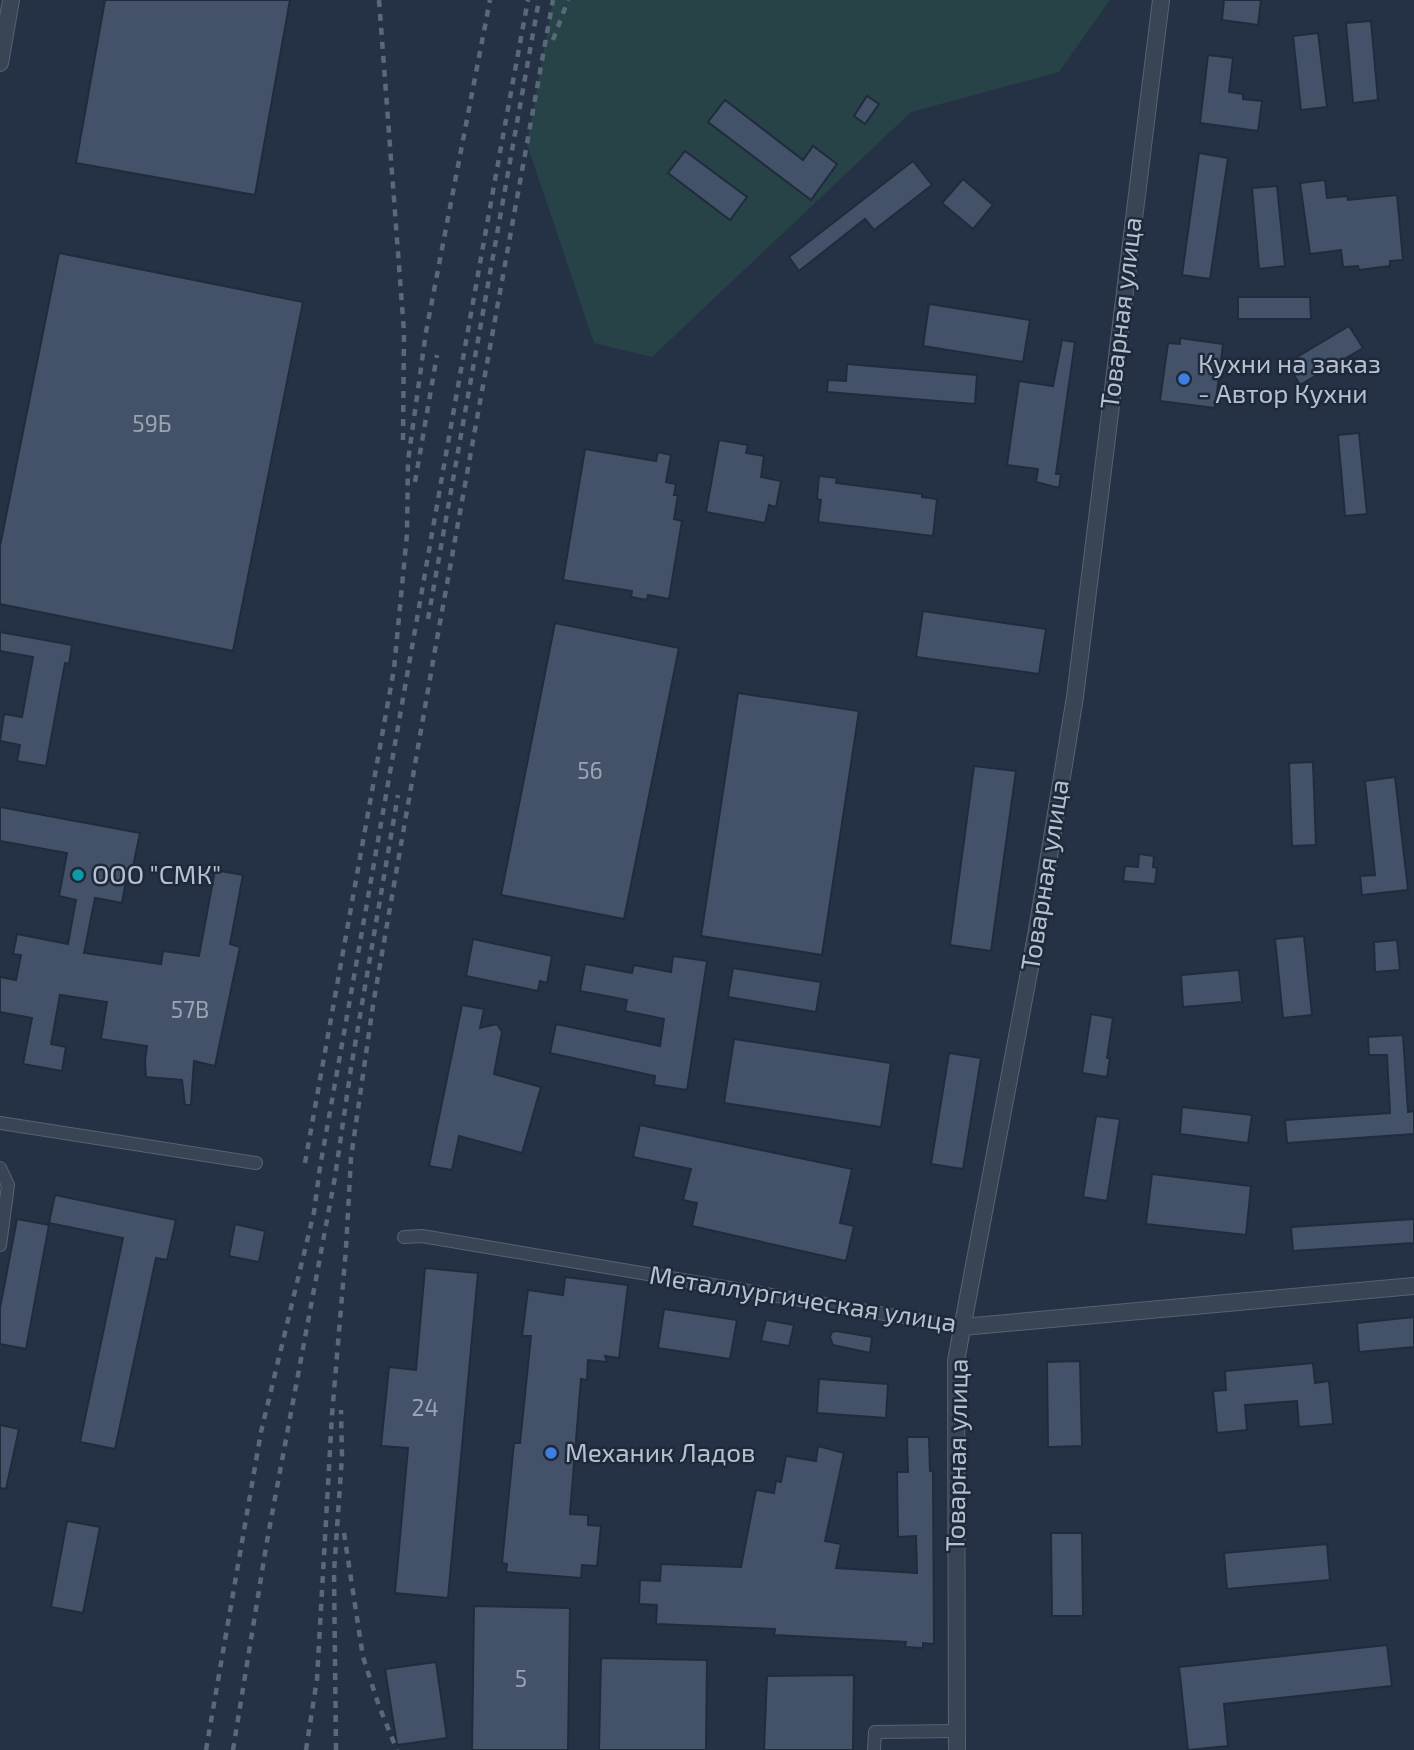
<svg xmlns="http://www.w3.org/2000/svg" width="1414" height="1750" viewBox="0 0 1414 1750" font-family="'Exo 2',sans-serif">
<rect width="100%" height="100%" fill="#253246"/>
<path fill="#274347" d="M553 0H1110L1059 72 911 112 652 357 594 343 527 144Z"/>
<g fill="#435268" stroke="#202b3c" stroke-width="2">
<path d="M105 0H290L255 195 76 163Z"/>
<path d="M1224 0H1261L1258 25 1222 20Z"/>
<path d="M1371 21 1378 100 1353 103 1346 23Z"/>
<path d="M1318 33 1327 107 1301 110 1293 36Z"/>
<path d="M1208 55 1233 58 1229 92 1243 94V99L1262 101 1258 131 1200 123Z"/>
<path d="M867 96 879 104 865 124 854 116Z"/>
<path d="M725 100 803 160 813 146 837 164 811 200 708 122Z"/>
<path d="M685 151 747 197 730 220 668 173Z"/>
<path d="M1199 153 1228 158 1210 279 1182 275Z"/>
<path d="M913 161 932 185 874 230 865 219 799 271 789 257Z"/>
<path d="M963 179 993 205 973 229 942 203Z"/>
<path d="M1325 180 1327 198 1347 196 1348 200 1397 195 1403 260 1390 261V266L1359 270 1358 266 1343 267 1341 250 1310 254 1300 183Z"/>
<path d="M1277 186 1285 266 1259 269 1252 188Z"/>
<path d="M59 253 303 302 233 651 0 604V546Z"/>
<path d="M1238 297H1310L1311 319H1238Z"/>
<path d="M929 304 1030 320 1023 362 923 346Z"/>
<path d="M1349 326 1363 348 1300 385 1287 363Z"/>
<path d="M1180 338 1223 344 1215 408 1160 401 1168 343 1180 344Z"/>
<path d="M1062 340 1075 342 1056 474H1061L1059 488 1036 482 1038 469 1007 465 1019 381 1053 386Z"/>
<path d="M847 364 977 375 975 404 827 392 828 380 846 381Z"/>
<path d="M1359 433 1367 514 1345 516 1338 435Z"/>
<path d="M719 440 748 445 746 453 764 456 761 477 781 481 776 507 769 505 765 523 706 512Z"/>
<path d="M585 449 656 461 658 452 671 455 666 482 676 484 674 495H678L674 519 682 521 669 599 648 595 647 600 631 597 632 591 563 580Z"/>
<path d="M819 476 837 478 836 483 922 494V497L937 499 933 536 818 522 821 500 817 499Z"/>
<path d="M923 611 1046 629 1039 674 916 657Z"/>
<path d="M555 623 679 648 624 919 501 895Z"/>
<path d="M0 632 72 645 69 664 65 663 46 766 17 761 20 745 0 741 4 714 22 717 33 657 0 651Z"/>
<path d="M738 693 859 711 822 955 701 936Z"/>
<path d="M1313 762 1316 845 1292 846 1289 763Z"/>
<path d="M974 766 1016 771 991 951 950 945Z"/>
<path d="M1395 777 1408 890 1362 895 1360 876 1375 875 1365 781Z"/>
<path d="M0 807 140 833 131 876 127 875 122 903 95 898 84 953 161 964 163 951 199 956 215 870 243 875 230 944 240 947 215 1066 194 1061 191 1105H185L182 1080 146 1077 145 1060 147 1046 101 1039 107 1002 60 995 51 1044 66 1047 62 1071 23 1064 32 1018 0 1012V977L16 980 21 955 13 954 17 934 68 944 76 900 59 896 67 853 0 841Z"/>
<path d="M1139 854 1154 856 1153 867 1157 868 1155 884 1123 881 1125 866 1138 867Z"/>
<path d="M1304 936 1312 1015 1283 1018 1275 939Z"/>
<path d="M473 939 552 956 547 983 540 981 538 991 466 976Z"/>
<path d="M1397 940 1400 970 1375 972 1374 942Z"/>
<path d="M673 956 707 961 687 1090 654 1085 655 1076 550 1053 556 1024 660 1046 664 1019 625 1011 627 1000 580 991 585 964 632 973 634 965 671 972Z"/>
<path d="M733 968 821 982 816 1012 728 997Z"/>
<path d="M1239 970 1242 1002 1183 1007 1181 975Z"/>
<path d="M462 1005 484 1009 480 1028 497 1024 502 1032 494 1074 541 1087 522 1153 459 1136 452 1170 429 1166Z"/>
<path d="M1091 1014 1113 1018 1107 1058H1110L1107 1077 1082 1073Z"/>
<path d="M1403 1035 1408 1112 1414 1111V1134L1287 1143 1285 1120 1390 1113 1387 1055H1369L1368 1037Z"/>
<path d="M734 1039 891 1063 881 1127 724 1103Z"/>
<path d="M949 1053 981 1058 963 1169 931 1164Z"/>
<path d="M1182 1107 1252 1115 1248 1143 1180 1134Z"/>
<path d="M1096 1116 1120 1119 1107 1201 1083 1197Z"/>
<path d="M640 1125 852 1169 840 1223 854 1226 846 1261 692 1226 697 1203 683 1200 691 1169 633 1157Z"/>
<path d="M1152 1174 1251 1186 1246 1235 1146 1224Z"/>
<path d="M55 1195 176 1220 167 1260 156 1258 115 1449 80 1442 123 1238 49 1223Z"/>
<path d="M17 1219 49 1225 26 1349 0 1344V1308Z"/>
<path d="M1414 1219V1243L1293 1251 1291 1227Z"/>
<path d="M235 1224 265 1231 259 1262 229 1256Z"/>
<path d="M425 1268 478 1273 448 1598 395 1593 408 1448 381 1446 389 1367 416 1370Z"/>
<path d="M565 1277 628 1285 619 1358 605 1356 607 1362 588 1360 587 1380 581 1379 570 1514 588 1515V1525L601 1526 597 1566 582 1565 581 1578 506 1572 507 1564 502 1563 514 1443H520L531 1336H522L528 1290 563 1295Z"/>
<path d="M664 1309 737 1320 730 1359 658 1348Z"/>
<path d="M1414 1317V1347L1359 1352 1357 1323Z"/>
<path d="M766 1320 794 1325 789 1346 761 1341Z"/>
<path d="M836 1331 872 1337 870 1353 833 1345 830 1337 832 1332Z"/>
<path d="M1080 1361 1082 1446 1048 1447 1047 1362Z"/>
<path d="M1313 1363 1315 1383 1329 1381 1333 1424 1299 1427 1297 1401 1245 1405 1247 1430 1217 1433 1213 1391 1226 1390 1225 1371Z"/>
<path d="M819 1379 888 1384 886 1418 817 1413Z"/>
<path d="M0 1425 19 1429 6 1489 0 1488Z"/>
<path d="M907 1437H929L930 1471H933L934 1644 923 1643V1648L905 1647 906 1642 774 1635 775 1629 656 1624 657 1605 639 1604 640 1580 660 1581 661 1564 741 1567 756 1490 774 1493 776 1481 781 1482 786 1456 816 1461 818 1446 844 1453 825 1541 841 1544 836 1568 917 1573 916 1536 898 1537 897 1472H908Z"/>
<path d="M67 1521 100 1527 83 1613 51 1607Z"/>
<path d="M1051 1533H1082L1083 1616H1052Z"/>
<path d="M1327 1544 1330 1580 1227 1589 1224 1553Z"/>
<path d="M474 1606 570 1608 568 1750H472Z"/>
<path d="M1387 1645 1392 1686 1224 1704 1228 1746 1188 1750 1179 1667Z"/>
<path d="M601 1658 707 1660 706 1750H599Z"/>
<path d="M436 1662 447 1738 397 1745 385 1669Z"/>
<path d="M854 1675 853 1750H764L767 1676Z"/>
</g>
<g fill="none" stroke-linecap="round" stroke-linejoin="round">
<g stroke="#586272" stroke-width="14">
<g id="minor">
<path d="M0 1123 256 1163"/>
<path d="M0 1168 8 1185 0 1245"/>
<path d="M404 1237 422 1236 962 1327"/>
<path d="M874 1750 875 1732 957 1731"/>
</g>
</g>
<g stroke="#586272" stroke-width="18">
<g id="tertiary">
<path d="M0 63 11 0"/>
<path d="M962 1327 1414 1286"/>
<path d="M957 1750 956 1361 1037 930 1075 697 1161 0"/>
</g>
</g>
<use href="#minor" stroke="#394455" stroke-width="12"/>
<use href="#tertiary" stroke="#394455" stroke-width="16"/>
<g stroke="#5b687c" stroke-width="4.5" stroke-dasharray="7 7" stroke-linecap="butt">
<path d="M379 0 404 332 403 440"/>
<path d="M553 40 568 0"/>
<path d="M415 482 437 355"/>
<path d="M428 619 539 0"/>
<path d="M305 1163 394 669 407 534 408 461 426 332 490 0"/>
<path d="M344 1533 363 1657 379 1706 397 1750"/>
<path d="M206 1750 261 1432 314 1212 320 1167C390 778 456 388 528 0"/>
<path d="M233 1750 267 1541 335 1177 351 1068 398 795"/>
<path d="M306 1750 317 1679 332 1415 346 1248 351 1158 373 1005 435 650 553 0"/>
<path d="M336 1750 334 1572 342 1456 341 1410"/>
</g>
</g>
<g fill="#3f7fe0" stroke="#1e293b" stroke-width="2.5">
<circle cx="1184" cy="379" r="7"/>
<circle cx="551" cy="1453" r="7"/>
</g>
<circle fill="#0f9aa8" stroke="#1e293b" stroke-width="2.5" cx="78" cy="875" r="7"/>
<g text-anchor="middle" stroke-width="5" stroke-linejoin="round" paint-order="stroke">
<g font-size="23" fill="#9aa4b4">
<text x="152" y="432">59Б</text>
<text x="590" y="779">56</text>
<text x="190" y="1018">57В</text>
<text x="425" y="1416">24</text>
<text x="521" y="1687">5</text>
</g>
<g font-size="26" fill="#b7c0ce" stroke="#1e293b">
<text transform="translate(1121 313) rotate(-83)" y="9">Товарная улица</text>
<text transform="translate(1045 875) rotate(-81)" y="9">Товарная улица</text>
<text transform="translate(803 1299) rotate(9)" y="9">Металлургическая улица</text>
<text transform="translate(957 1455) rotate(-89)" y="9">Товарная улица</text>
</g>
<g font-size="26" fill="#b7c0ce" stroke="#1e293b" text-anchor="start">
<text x="1198" y="373">Кухни на заказ<tspan x="1198" dy="30">- Автор Кухни</tspan></text>
<text x="92" y="884">ООО "СМК"</text>
<text x="565" y="1462">Механик Ладов</text>
</g>
</g>
</svg>
